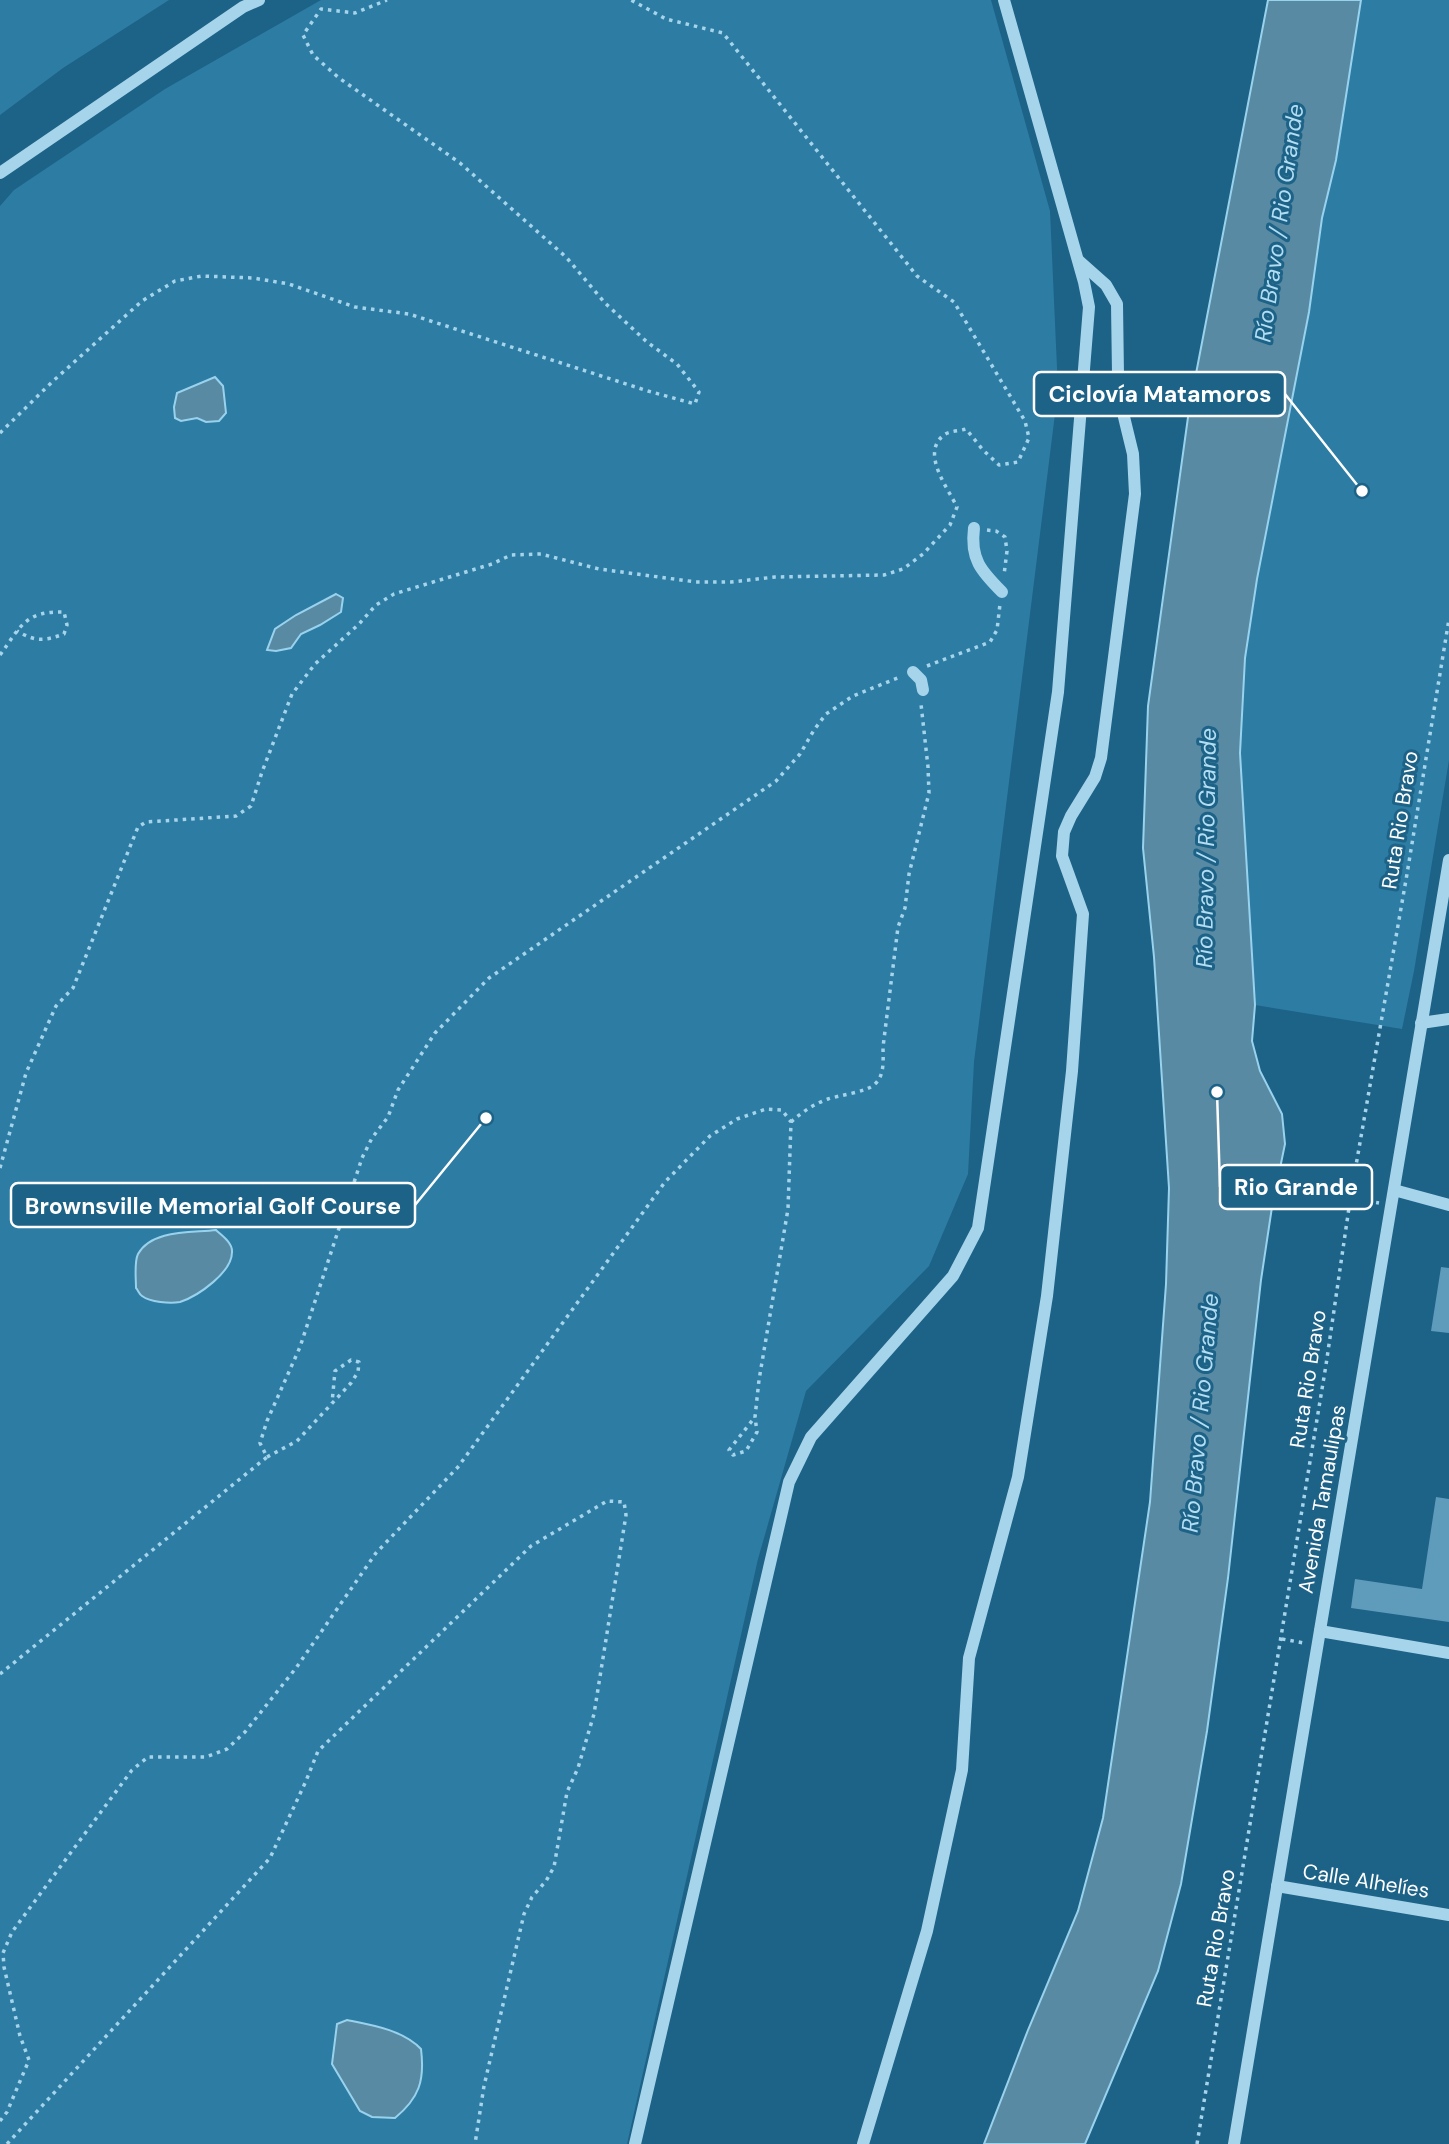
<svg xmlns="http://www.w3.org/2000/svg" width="1449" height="2144" viewBox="0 0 1449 2144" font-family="'DM Sans',sans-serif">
<rect width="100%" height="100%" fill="#1d6287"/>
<g fill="#2d7ca4">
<path d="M0 0H169L63 68 0 115Z"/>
<path d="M321 0H991L1050 211 1058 390 974 1062 968 1174 929 1266 806 1391 758 1559 627 2144H0V206L14 190 165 89Z"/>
<path d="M1361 0H1449V760L1414 971 1402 1029 1255 1005 1240 753 1245 658 1257 579 1309 312 1322 218 1336 160Z"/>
</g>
<g fill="#598aa4" stroke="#99d2ed" stroke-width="2">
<path d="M1268 0H1361L1336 160 1322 218 1309 312 1257 579 1245 658 1240 753 1255 1005 1252 1041 1260 1071 1282 1114 1285 1144 1272 1207 1261 1280 1228 1578 1207 1731 1181 1884 1158 1971 1085 2144H984L1028 2030 1078 1911 1103 1818 1150 1502 1166 1284 1169 1188 1154 957 1143 848 1148 706 1189 410Z"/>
<path d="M215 377 223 386 226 413 219 421 206 422 197 418 181 421 175 418 174 407 177 393Z"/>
<path d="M336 594 343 598 341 612 320 625 301 634 291 648 276 651 267 650 275 629 296 615Z"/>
<path d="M216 1230C221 1235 232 1242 232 1251 233 1272 198 1296 180 1302 170 1304 150 1302 142 1296 139 1294 138 1290 136 1288 136 1278 134 1262 138 1254 152 1229 192 1233 216 1230Z"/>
<path d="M347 2020C372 2025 403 2030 421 2049 425 2081 419 2098 395 2118L372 2117 360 2111 332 2064 337 2024Z"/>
</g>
<g fill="#5f9bbb">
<path d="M1441 1267 1449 1268V1333L1431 1331Z"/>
<path d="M1436 1497 1449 1499V1622L1351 1608 1355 1579 1422 1589Z"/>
</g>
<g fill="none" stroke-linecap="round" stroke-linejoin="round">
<g stroke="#a6d4eb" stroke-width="3.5" stroke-dasharray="3.5 5" stroke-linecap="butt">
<path d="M0 433 52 382 142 301 175 281 202 276 253 278 289 284 355 307 409 314 648 391 695 404 699 392 677 364 647 342 605 303 566 257 460 163 339 78 313 55 303 35 321 9 355 13 387 0"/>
<path d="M987 530 996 531 1005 537 1007 551 1004 575"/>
<path d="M0 655C21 626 25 611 64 612L67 625 64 634C44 641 36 642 17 631"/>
<path d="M927 666 990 642 997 630 1000 604"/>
<path d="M791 1122C802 1112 814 1104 828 1099 840 1095 867 1092 875 1084 885 1075 883 1059 883 1047L898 927 905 908 909 874 929 793 928 767 921 704"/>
<path d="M0 1168 26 1073 56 1006 73 988 138 827 146 822 236 816 251 806 262 772 292 694 315 664 359 624 376 605 394 594 492 564 511 555 541 554 599 569 696 582H731L775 577 884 575 903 569 923 554 950 525 957 507C948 488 920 453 944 435 949 431 959 431 966 429L983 450 999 465 1018 462 1029 438 1025 421 954 302 917 276 723 33 666 19 631 0"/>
<path d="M1351 1198 1379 1203"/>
<path d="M267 1457 297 1441 351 1383 358 1372 359 1362 351 1360 335 1371 332 1403"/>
<path d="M1282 1639 1304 1643"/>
<path d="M0 1674 267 1457 260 1443 267 1421 300 1347 362 1158 372 1138 388 1117 398 1090 435 1033 489 978 776 781 800 754 814 730 826 714 853 696 900 677"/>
<path d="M0 2121 7 2112 29 2060 20 2036 4 1967 3 1953 12 1932 132 1770 148 1757H206L227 1749 245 1732 296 1668 376 1553 458 1467 665 1182 710 1136 737 1119 766 1109 782 1110 791 1122 788 1209 759 1380 755 1417 757 1432 746 1451 733 1455 729 1450 755 1417"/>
<path d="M7 2144 270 1858 306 1781 318 1751 531 1546 607 1501 624 1502 626 1515 594 1714 578 1768 567 1792 554 1867 546 1881 532 1897 524 1914 484 2086 475 2144"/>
<path d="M1197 2144 1326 1365 1351 1194 1407 874 1449 619"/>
</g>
<g stroke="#a6d4eb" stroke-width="12">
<path d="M0 173 243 7 259 0"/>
<path d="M974 528C970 559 981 571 1002 592"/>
<path d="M913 672 921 680 923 690"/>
<path d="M1421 1023 1449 1019"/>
<path d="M1394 1190 1449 1205"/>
<path d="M1320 1631 1449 1653"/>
<path d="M1277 1886 1449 1915"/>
<path d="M635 2144 789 1482 811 1437 953 1276 978 1228 1058 692 1089 307 1084 282 1004 0"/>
<path d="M863 2144 927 1931 962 1770 969 1658 1018 1477 1047 1296 1072 1071 1083 914 1062 856 1064 832 1071 816 1095 777 1101 758 1135 494 1133 454 1124 417 1118 375 1117 304 1106 285 1079 261"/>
<path d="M1234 2144 1449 860"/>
</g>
</g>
<g text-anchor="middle" stroke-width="6" stroke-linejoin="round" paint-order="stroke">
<g font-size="21" fill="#fff" stroke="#1d6287">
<text transform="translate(1400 820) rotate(-81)" y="7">Ruta Rio Bravo</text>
<text transform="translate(1308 1379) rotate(-81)" y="7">Ruta Rio Bravo</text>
<text transform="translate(1322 1499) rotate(-80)" y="7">Avenida Tamaulipas</text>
<text transform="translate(1366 1881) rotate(9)" y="7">Calle Alhelíes</text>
<text transform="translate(1216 1938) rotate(-80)" y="7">Ruta Rio Bravo</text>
</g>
<g font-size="23" font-style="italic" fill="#b2ddf2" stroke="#1d6287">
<text transform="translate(1279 223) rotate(-82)" y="8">Río Bravo / Rio Grande</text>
<text transform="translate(1206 848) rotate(-89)" y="8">Río Bravo / Rio Grande</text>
<text transform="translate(1200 1413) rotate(-85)" y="8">Río Bravo / Rio Grande</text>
</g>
</g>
<path fill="none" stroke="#fff" stroke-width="2.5" d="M1362 491L1285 394M1217 1092L1220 1187M486 1118L415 1205"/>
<g fill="#fff" stroke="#1d6287" stroke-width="2.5">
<circle cx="1362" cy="491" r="7"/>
<circle cx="1217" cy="1092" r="7"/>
<circle cx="486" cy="1118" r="7"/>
</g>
<g fill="#1d6287" stroke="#fff" stroke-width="2.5">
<rect x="1034" y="372" width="251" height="44" rx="7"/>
<rect x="1220" y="1165" width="152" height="44" rx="7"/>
<rect x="11" y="1183" width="404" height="44" rx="7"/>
</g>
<g font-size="23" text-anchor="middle" font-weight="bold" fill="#fff">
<text x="1160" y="402">Ciclovía Matamoros</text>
<text x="1296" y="1195">Rio Grande</text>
<text x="213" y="1214">Brownsville Memorial Golf Course</text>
</g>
</svg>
